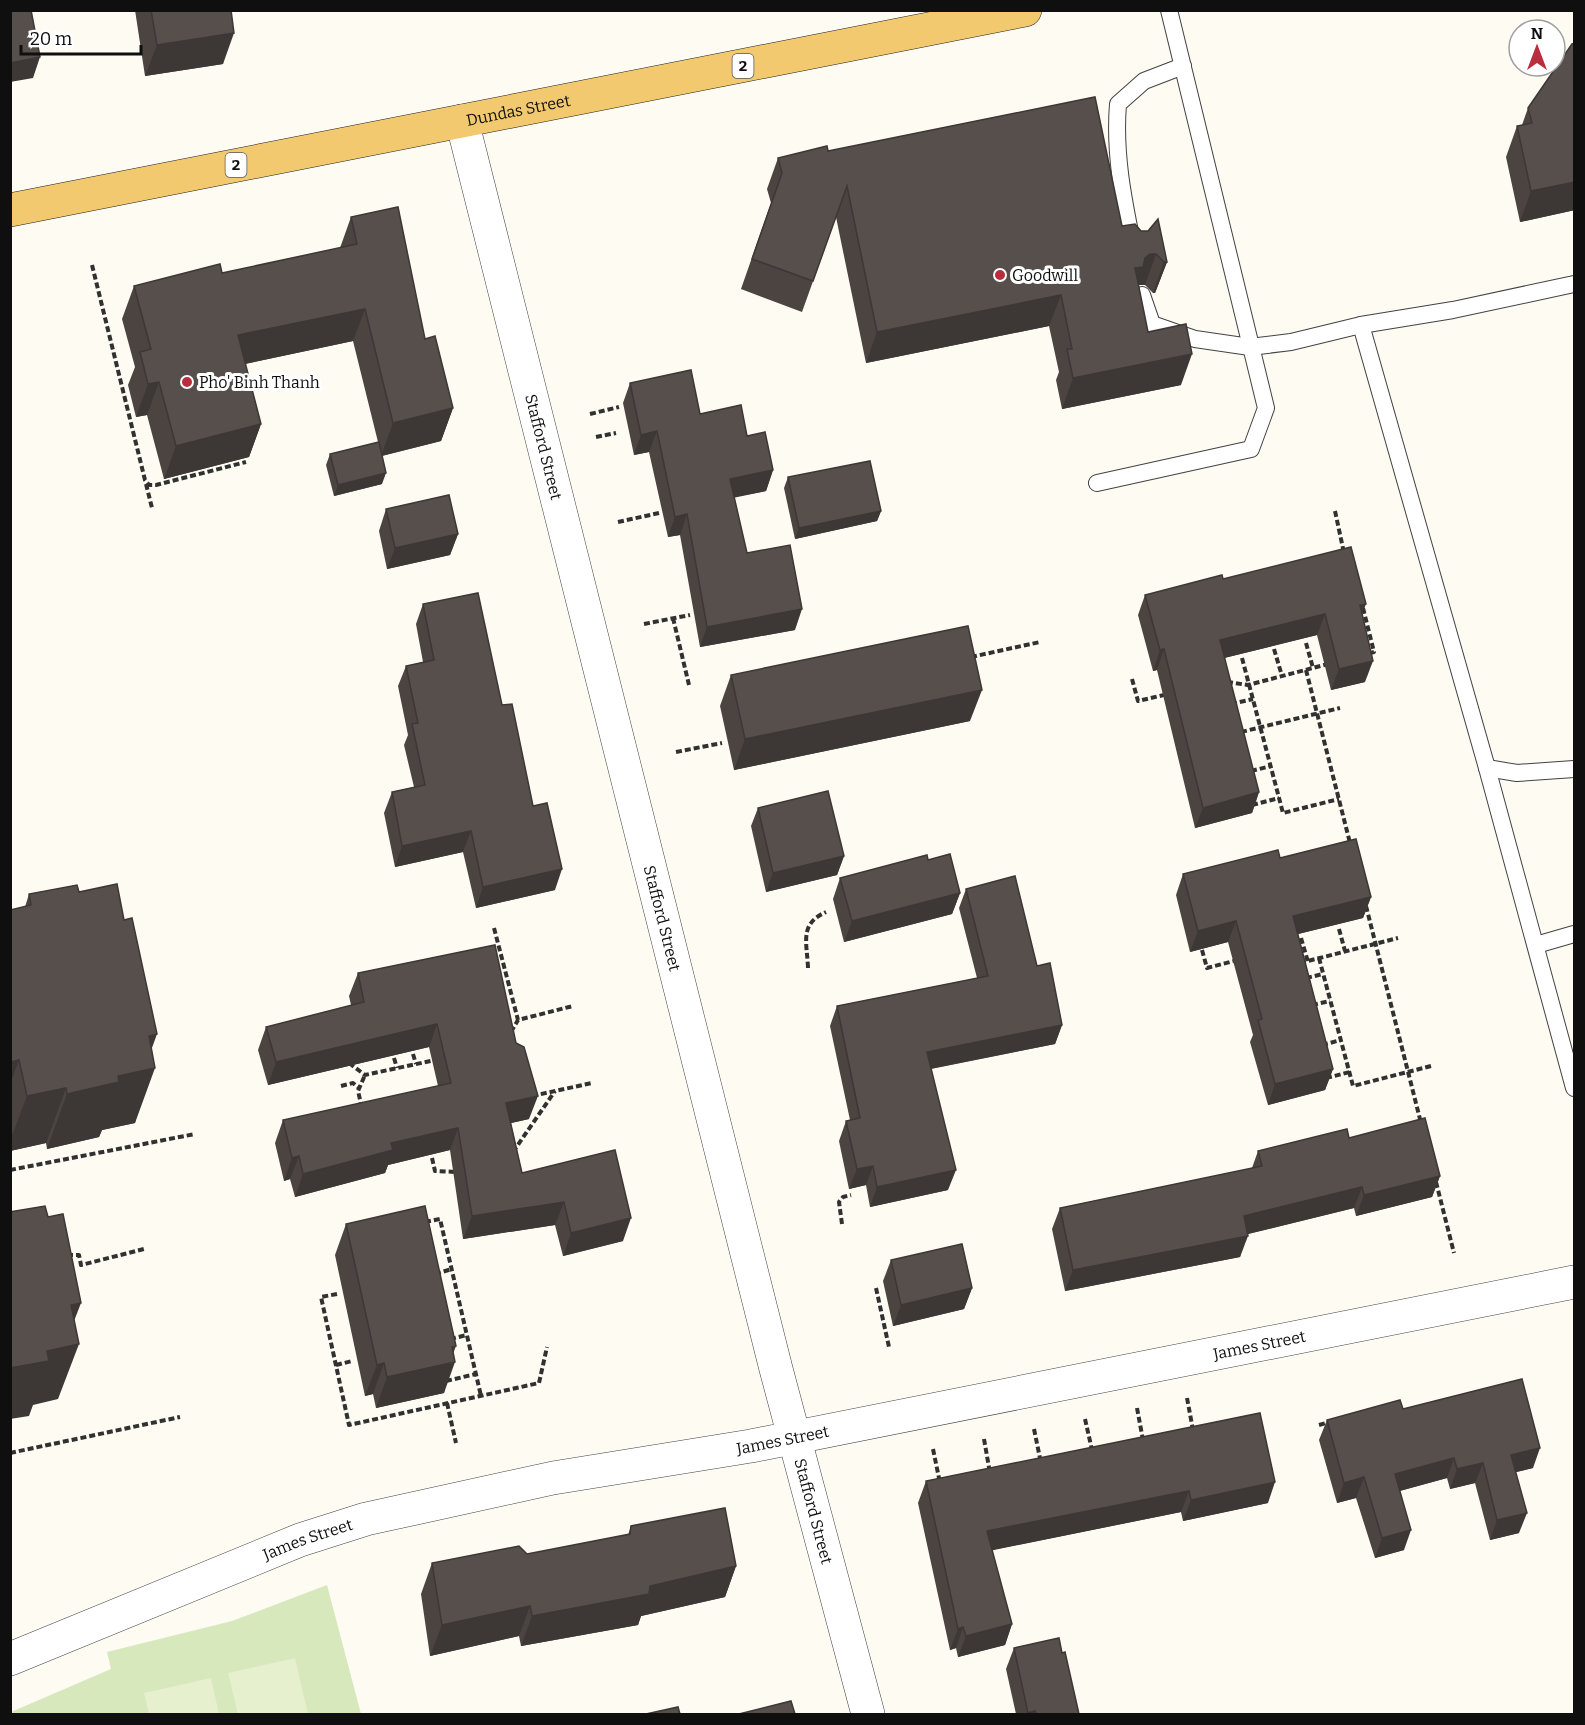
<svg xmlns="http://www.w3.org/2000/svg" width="1585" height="1725" viewBox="0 0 1585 1725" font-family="Bitter,serif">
<rect width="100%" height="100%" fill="#fefbf2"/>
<path fill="#d6e8bc" d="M327 1585 361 1714H11V1712L111 1669 107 1652 232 1621Z"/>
<g fill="#e6efce">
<path d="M295 1658 308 1714H238L228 1673Z"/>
<path d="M211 1678 219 1714H149L144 1693Z"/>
</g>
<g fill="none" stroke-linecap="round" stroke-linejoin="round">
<g stroke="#424242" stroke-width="18">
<g id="service">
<path d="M1133 247C1123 198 1114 153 1118 104L1144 81 1183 66"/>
<path d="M1142 295 1152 324 1195 339 1250 347 1291 342 1361 325 1453 310 1574 284"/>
<path d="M1361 325 1487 768 1574 1088"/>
<path d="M1097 483 1251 449 1266 408 1169 10"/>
<path d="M1487 768 1517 773 1574 769"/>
<path d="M1536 945 1574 934"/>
</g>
</g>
<g stroke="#424242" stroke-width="34">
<g id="minor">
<path id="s1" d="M462 121 776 1369 868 1714"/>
</g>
</g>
<g stroke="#424242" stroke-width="34">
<g id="tertiary">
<path id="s2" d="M10 1659 300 1540 366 1519 553 1478 751 1446 1574 1282"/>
</g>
</g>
<g stroke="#202020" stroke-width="34">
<g id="primary">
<path id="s3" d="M10 210 1025 10"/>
</g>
</g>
<g stroke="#313131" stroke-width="4" stroke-dasharray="6 3" stroke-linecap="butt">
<path d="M92 265 145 480 149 485H156L246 462"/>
<path d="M590 414 619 407"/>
<path d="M596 437 616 433"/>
<path d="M146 484 152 508"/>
<path d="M1335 511 1344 553"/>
<path d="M618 522 659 513"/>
<path d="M1363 608 1374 652 1367 654"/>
<path d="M673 618 689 685"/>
<path d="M644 624 690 615"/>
<path d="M1306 643 1313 668"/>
<path d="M1274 649 1282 676"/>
<path d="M971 657 1040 642"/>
<path d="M1242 658 1283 813 1339 799"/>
<path d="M1306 670 1350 843"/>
<path d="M1132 679 1138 701 1168 694"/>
<path d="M1227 682 1248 685 1328 664"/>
<path d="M1231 704 1253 699"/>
<path d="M1241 732 1340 708"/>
<path d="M676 752 722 743"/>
<path d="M1251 771 1271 766"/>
<path d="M1252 805 1279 798"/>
<path d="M1366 906 1421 1123"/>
<path d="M494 928 518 1020 573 1006"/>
<path d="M1339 929 1345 951"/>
<path d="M1301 938 1308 962"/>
<path d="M1202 950 1207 968 1238 960"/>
<path d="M1319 958 1353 1086 1431 1066"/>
<path d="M1300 963 1398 938"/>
<path d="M808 968C807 942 799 924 826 912"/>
<path d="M1306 978 1323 974"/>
<path d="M1312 1005 1330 1001"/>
<path d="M511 1032 518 1020"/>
<path d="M1322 1045 1341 1040"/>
<path d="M413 1054 416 1064"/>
<path d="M394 1058 397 1068"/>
<path d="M349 1063 365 1075 435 1060"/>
<path d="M1326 1078 1350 1072"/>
<path d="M341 1086 353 1083 359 1088"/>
<path d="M532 1096 592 1083"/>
<path d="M362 1108 358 1091 365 1075"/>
<path d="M513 1152 555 1091"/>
<path d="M432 1158 435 1171 457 1172"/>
<path d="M10 1170 195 1134"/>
<path d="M1436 1182 1454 1253"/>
<path d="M425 1222 440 1219 481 1396"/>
<path d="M842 1224 839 1202 843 1197 851 1195"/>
<path d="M67 1255H79L81 1265 144 1249"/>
<path d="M435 1274 452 1269"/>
<path d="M876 1288 889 1347"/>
<path d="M337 1294 321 1297 349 1425 539 1383 547 1347"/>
<path d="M450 1339 467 1335"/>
<path d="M336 1365 352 1361"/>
<path d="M446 1381 476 1374"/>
<path d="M1187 1398 1193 1430"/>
<path d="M447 1403 456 1443"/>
<path d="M1137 1408 1143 1440"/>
<path d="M1085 1419 1092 1450"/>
<path d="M1319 1425 1330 1422"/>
<path d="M1034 1429 1041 1463"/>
<path d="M984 1439 990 1473"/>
<path d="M933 1449 940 1483"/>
<path d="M10 1453 180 1417"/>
</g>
<use href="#service" stroke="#fff" stroke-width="16"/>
<use href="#minor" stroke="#fff" stroke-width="33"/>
<use href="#tertiary" stroke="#fff" stroke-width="33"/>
<use href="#primary" stroke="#f2c96e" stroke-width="33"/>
</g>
<g fill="#4b4441">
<path d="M135 10H231L223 64 145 76Z"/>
<path d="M1575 43V210L1520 222 1506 157 1517 126 1522 125 1528 108Z"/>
<path d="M828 151 1122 226 1167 262 1155 293H1153L1145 285H1138L1148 332 1181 385 1062 409 1056 380 1059 372 1049 326 866 363 836 217 802 312 741 289 771 203 767 189 778 158Z"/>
<path d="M351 217 425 339 453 408 441 441 382 456V484L334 496 326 465 330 454 378 442 353 341 245 364 261 424 249 457 164 479 147 415 136 417 128 385 135 367 122 319 134 286 222 273 340 248Z"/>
<path d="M630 383 747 436 773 470 766 491 734 497 747 553 795 630 700 647 680 535 668 537 649 452 634 455 623 403Z"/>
<path d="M788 477 881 511 877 521 795 539 784 488Z"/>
<path d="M386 509 458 534 450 555 387 569 379 531Z"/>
<path d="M1223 579 1362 615 1365 682 1331 690 1317 635 1224 658 1259 792 1252 813 1195 828 1157 670 1153 671 1138 615 1145 595Z"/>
<path d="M423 604 502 705 533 806 555 890 476 908 463 852 395 867 384 813 392 792 414 787 404 745 408 735 398 686 406 666 423 662 416 624Z"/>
<path d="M731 675 970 721 734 770 720 706Z"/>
<path d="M758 808 844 856 837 875 766 892 751 826Z"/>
<path d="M1280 858 1371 897 1363 918 1298 934 1333 1069 1325 1090 1268 1105 1250 1042 1253 1035 1228 942 1190 952 1176 895 1183 874Z"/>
<path d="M928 860 960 893 952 914 844 942 833 899 840 878Z"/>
<path d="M966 889 1037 966 1062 1025 1055 1044 931 1069 948 1190 870 1207 866 1185 849 1189 839 1141 846 1121 850 1120 830 1026 837 1006 977 978 959 908Z"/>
<path d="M79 892 152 1050 135 1123 102 1130 99 1137 47 1149 46 1143 10 1151V910L25 907 29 894Z"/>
<path d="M495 945 529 1119 511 1123 522 1173 623 1241 563 1256 555 1225 463 1239 450 1150 388 1165 385 1173 295 1197 290 1179 284 1181 275 1143 283 1120 438 1086 429 1047 268 1085 258 1050 266 1027 351 1005 349 996 358 973Z"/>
<path d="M1349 1138 1440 1176 1432 1197 1356 1216 1354 1208 1247 1234 1240 1257 1065 1291 1052 1229 1060 1208 1252 1168 1258 1151Z"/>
<path d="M346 1224 453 1353 444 1393 376 1408 373 1394 365 1396 335 1255Z"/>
<path d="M891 1260 972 1288 964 1309 893 1326 883 1281Z"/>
<path d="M1403 1409 1533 1468 1516 1472 1519 1533 1490 1540 1475 1483 1450 1489 1447 1478 1400 1491 1404 1550 1375 1558 1356 1498 1337 1503 1319 1440 1327 1420Z"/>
<path d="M1260 1413 1268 1503 1183 1521 1181 1512 992 1550 1012 1624 1005 1645 958 1657 956 1648 950 1650 918 1503 926 1481Z"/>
<path d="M631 1526 736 1566 725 1597 641 1616 638 1625 521 1646 519 1636 430 1656 421 1594 432 1563 527 1554 628 1535Z"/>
<path d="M1014 1648 1062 1653 1079 1714H1016L1006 1669Z"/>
</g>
<g fill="#3d3735">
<path d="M234 33 223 64 145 76 157 45Z"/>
<path d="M40 57 33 78 10 82V63Z"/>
<path d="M1575 182V210L1520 222 1531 191Z"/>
<path d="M1150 254H1156L1145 285H1139L1136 287 1135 268 1145 258Z"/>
<path d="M1164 262H1167L1155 293H1153Z"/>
<path d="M1061 295 1049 326 866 363 877 332Z"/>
<path d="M365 309 353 341 226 368 238 335Z"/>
<path d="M1192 354 1181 385 1062 409 1073 378Z"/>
<path d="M159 382 147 415 136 417 148 384Z"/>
<path d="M453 408 441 441 381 456 393 423Z"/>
<path d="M261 424 249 457 164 479 176 446Z"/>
<path d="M657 431 649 452 634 455 641 435Z"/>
<path d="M773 470 766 491 723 500 730 479Z"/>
<path d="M386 473 382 484 334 496 338 485Z"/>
<path d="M881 511 877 521 795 539 799 528Z"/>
<path d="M687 514 680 535 668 537 675 517Z"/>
<path d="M458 534 450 555 387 569 395 548Z"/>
<path d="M1366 604 1358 624 1360 605Z"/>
<path d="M802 609 795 630 700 647 707 627Z"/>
<path d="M1325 614 1317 635 1212 661 1220 640Z"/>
<path d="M1164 649 1157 670 1153 671 1160 650Z"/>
<path d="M1373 661 1365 682 1331 690 1339 669Z"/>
<path d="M982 690 970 721 734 770 745 739Z"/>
<path d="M1259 792 1252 813 1195 828 1203 808Z"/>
<path d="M471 831 463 852 395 867 402 846Z"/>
<path d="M844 856 837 875 766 892 773 873Z"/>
<path d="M562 869 555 890 476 908 483 887Z"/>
<path d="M960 893 952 914 844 942 852 921Z"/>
<path d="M1371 897 1363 918 1286 937 1293 916Z"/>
<path d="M1236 921 1228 942 1190 952 1198 931Z"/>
<path d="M437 1024 429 1047 268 1085 276 1062Z"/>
<path d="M1062 1025 1055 1044 919 1071 927 1052Z"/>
<path d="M157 1034 144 1070 155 1068 135 1123 102 1130 99 1137 47 1149 67 1094 149 1036Z"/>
<path d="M19 1060 10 1084 11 1062Z"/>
<path d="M1333 1069 1325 1090 1268 1105 1275 1084Z"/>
<path d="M66 1088 46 1143 10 1151V1141L27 1096Z"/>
<path d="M538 1096 529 1119 498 1126 506 1103Z"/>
<path d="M458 1128 450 1150 388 1165 385 1173 295 1197 303 1174 391 1143Z"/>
<path d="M299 1156 290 1179 284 1181 292 1158Z"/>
<path d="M873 1166 866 1185 849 1189 857 1169Z"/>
<path d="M956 1170 948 1190 870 1207 877 1187Z"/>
<path d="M1440 1176 1432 1197 1356 1216 1364 1195Z"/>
<path d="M1362 1187 1354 1208 1236 1237 1244 1216Z"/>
<path d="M564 1202 555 1225 463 1239 472 1216Z"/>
<path d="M631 1218 623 1241 563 1256 571 1233Z"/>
<path d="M1248 1236 1240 1257 1065 1291 1073 1270Z"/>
<path d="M972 1288 964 1309 893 1326 901 1305Z"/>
<path d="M81 1303 64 1347 79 1344 58 1399 33 1405 29 1416 10 1419V1368L47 1351 71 1305Z"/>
<path d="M456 1346 449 1364 455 1362 444 1393 376 1408 387 1377 452 1347Z"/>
<path d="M384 1363 373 1394 365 1396 377 1365Z"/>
<path d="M1540 1448 1533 1468 1504 1475 1511 1455Z"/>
<path d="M1454 1458 1447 1478 1388 1494 1395 1474Z"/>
<path d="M1483 1463 1475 1483 1450 1489 1457 1469Z"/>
<path d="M1364 1477 1356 1498 1337 1503 1344 1483Z"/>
<path d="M1275 1482 1268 1503 1183 1521 1191 1500Z"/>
<path d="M1189 1491 1181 1512 979 1553 987 1531Z"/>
<path d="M1527 1513 1519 1533 1490 1540 1497 1520Z"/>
<path d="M1411 1530 1404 1550 1375 1558 1382 1538Z"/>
<path d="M736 1566 725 1597 641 1616 638 1625 521 1646 532 1616 650 1586Z"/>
<path d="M530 1606 519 1636 430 1656 442 1625Z"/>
<path d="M1012 1624 1005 1645 958 1657 966 1636Z"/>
<path d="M963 1627 956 1648 950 1650 958 1629Z"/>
</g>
<g fill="#574f4c" stroke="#3d3735" stroke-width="1.5">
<path d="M10 10H31L40 57 10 63Z"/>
<path d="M151 10H231L234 33 157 45Z"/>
<path d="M1575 43V182L1531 191 1517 126 1532 123 1528 108 1572 44Z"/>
<path d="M1095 97 1122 226 1135 224 1141 231H1148L1158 219 1167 262H1164L1156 254H1150L1145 258 1143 267 1135 268 1148 332 1186 324 1192 354 1073 378 1067 349H1072L1061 295 877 332 847 186 813 281 752 259 782 173 778 158 827 146 828 151Z"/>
<path d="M398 207 425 339 435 336 453 408 393 423 365 309 238 335 261 424 176 446 159 382 148 384 140 352 151 349 134 286 220 264 222 273 357 244 351 217Z"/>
<path d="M691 370 700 414 741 405 747 436 765 432 773 470 730 479 747 553 790 545 802 609 707 627 687 514 675 517 657 431 641 435 630 383Z"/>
<path d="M379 442 386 473 338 485 330 454Z"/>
<path d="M870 461 881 511 799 528 788 477Z"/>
<path d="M449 495 458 534 395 548 386 509Z"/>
<path d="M1351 547 1366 604 1360 605 1373 661 1339 669 1325 614 1220 640 1259 792 1203 808 1164 649 1160 650 1145 595 1222 575 1223 579Z"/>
<path d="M478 593 502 705 512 704 533 806 547 803 562 869 483 887 471 831 402 846 392 792 425 785 412 724 418 723 406 666 434 660 423 604Z"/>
<path d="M968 626 982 690 745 739 731 675Z"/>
<path d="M828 791 844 856 773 873 758 808Z"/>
<path d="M1356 839 1371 897 1293 916 1333 1069 1275 1084 1258 1020 1262 1019 1236 921 1198 931 1183 874 1278 850 1280 858Z"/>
<path d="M950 854 960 893 852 921 840 878 927 855 928 860Z"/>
<path d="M1015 876 1037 966 1050 963 1062 1025 927 1052 956 1170 877 1187 873 1166 857 1169 846 1121 860 1118 837 1006 988 976 966 889Z"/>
<path d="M117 884 124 920 132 918 157 1034 149 1036 155 1068 118 1076 119 1082 67 1094 66 1088 27 1096 19 1060 11 1062 10 1061V910L31 905 29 894 77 885 79 892Z"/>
<path d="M495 945 516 1043 524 1047 538 1096 506 1103 522 1173 615 1150 631 1218 571 1233 564 1202 472 1216 458 1128 391 1143 393 1150 303 1174 299 1156 292 1158 283 1120 451 1083 437 1024 276 1062 266 1027 364 1002 358 973Z"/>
<path d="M1425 1118 1440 1176 1364 1195 1362 1187 1244 1216 1248 1236 1073 1270 1060 1208 1262 1166 1258 1151 1347 1129 1349 1138Z"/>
<path d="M45 1206 48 1217 63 1214 81 1303 71 1305 79 1344 47 1351 49 1361 10 1368V1212Z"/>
<path d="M425 1206 456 1346 452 1347 455 1362 387 1377 384 1363 377 1365 346 1224Z"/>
<path d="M962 1244 972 1288 901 1305 891 1260Z"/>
<path d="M1522 1379 1540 1448 1511 1455 1527 1513 1497 1520 1483 1463 1457 1469 1454 1458 1395 1474 1411 1530 1382 1538 1364 1477 1344 1483 1327 1420 1400 1400 1403 1409Z"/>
<path d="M1260 1413 1275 1482 1191 1500 1189 1491 987 1531 1012 1624 966 1636 963 1627 958 1629 926 1481Z"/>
<path d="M725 1508 736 1566 650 1586 649 1594 532 1616 530 1606 442 1625 432 1563 519 1546 527 1554 630 1534 631 1526Z"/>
<path d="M1059 1638 1062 1653 1065 1652 1079 1714H1036L1035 1711 1028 1713 1014 1648Z"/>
<path d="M791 1701 795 1714H739Z"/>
<path d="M678 1707 680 1714H646Z"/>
</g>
<g fill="#b92d3d" stroke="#fff" stroke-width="2">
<circle cx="1000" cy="275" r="6"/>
<circle cx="187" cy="382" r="6"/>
</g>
<g text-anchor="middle" stroke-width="6" stroke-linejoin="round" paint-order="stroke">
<g fill="#fff" stroke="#575757" stroke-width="1.5">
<rect x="732.5" y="54" width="21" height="24" rx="4.5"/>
<rect x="225.5" y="153" width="21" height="24" rx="4.5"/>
</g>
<g font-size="15" font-weight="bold" fill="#0f0f0f">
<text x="743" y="71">2</text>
<text x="236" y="170">2</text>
</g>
<g font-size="16" fill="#0f0f0f" stroke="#fff">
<text dy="6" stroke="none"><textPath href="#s3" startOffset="518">Dundas Street</textPath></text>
<text dy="6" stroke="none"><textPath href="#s1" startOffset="336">Stafford Street</textPath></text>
<text dy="6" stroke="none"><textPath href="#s1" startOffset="822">Stafford Street</textPath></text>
<text dy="6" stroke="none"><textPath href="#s2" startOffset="1293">James Street</textPath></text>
<text dy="6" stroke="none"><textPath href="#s2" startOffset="807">James Street</textPath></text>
<text dy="6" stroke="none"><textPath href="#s1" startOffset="1434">Stafford Street</textPath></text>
<text dy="6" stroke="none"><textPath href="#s2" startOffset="321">James Street</textPath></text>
</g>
<g font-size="16" fill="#0f0f0f" stroke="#fff" text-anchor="start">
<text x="1012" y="281">Goodwill</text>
<text x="199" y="388">Pho' Binh Thanh</text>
</g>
</g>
<rect width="1585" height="1725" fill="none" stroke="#0f0f0f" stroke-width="24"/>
<g transform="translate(1537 48)"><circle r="28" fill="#ffffff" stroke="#9f9f9f" stroke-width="1.5"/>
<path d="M0-4.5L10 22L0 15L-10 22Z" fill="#b92d3d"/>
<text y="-9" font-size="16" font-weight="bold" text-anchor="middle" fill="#0f0f0f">N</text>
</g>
<path d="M21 45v9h120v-9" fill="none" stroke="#0f0f0f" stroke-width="3"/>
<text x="30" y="45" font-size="18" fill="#0f0f0f" stroke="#ffffff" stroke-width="4.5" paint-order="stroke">20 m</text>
</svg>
